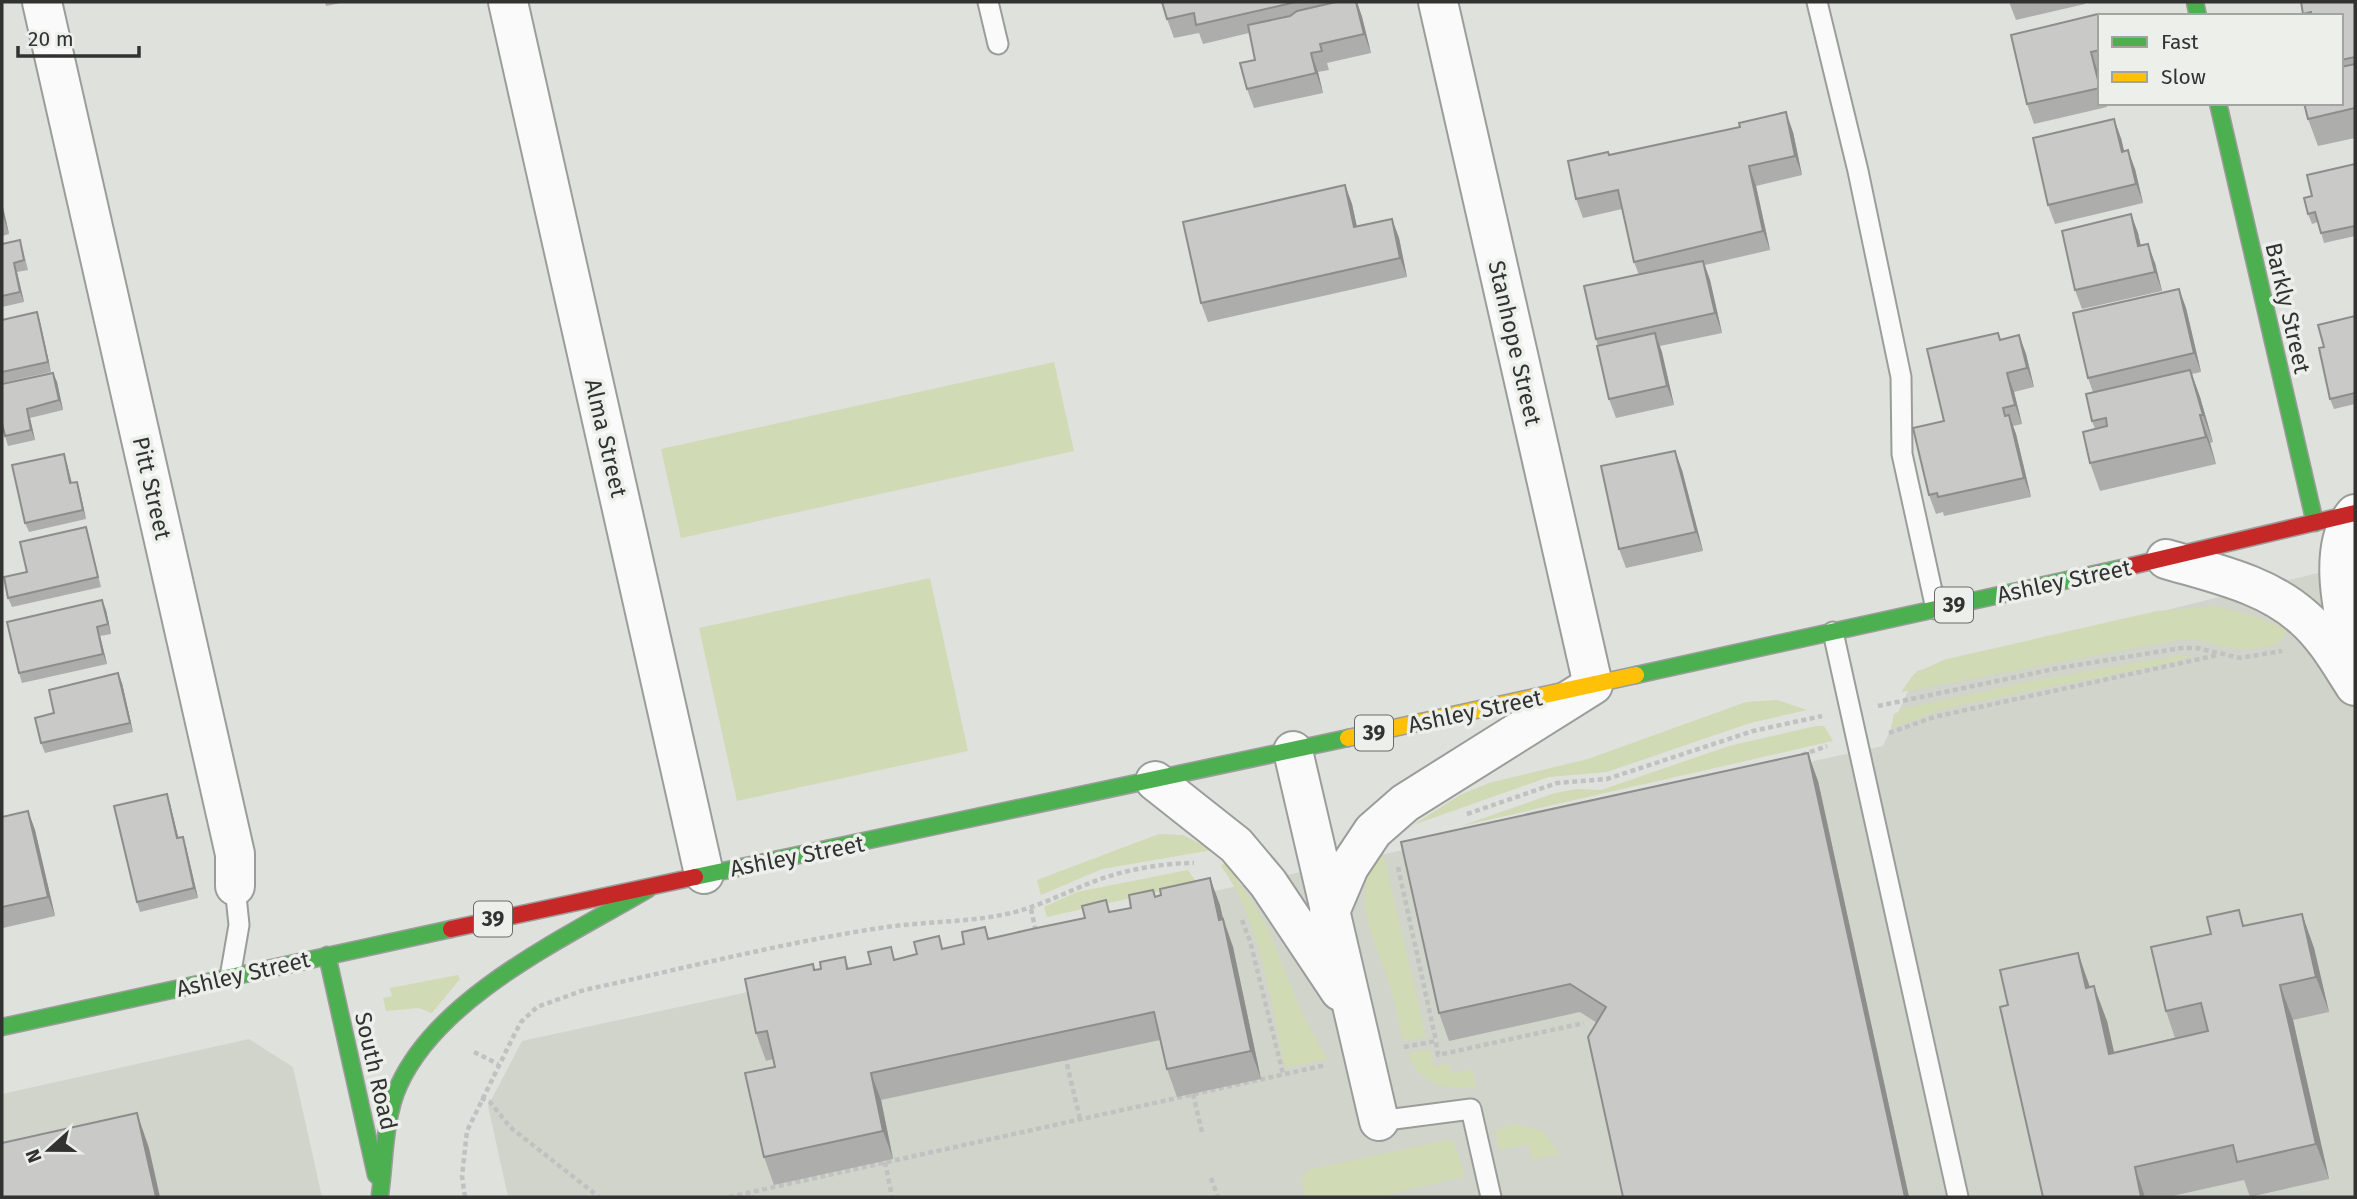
<svg xmlns="http://www.w3.org/2000/svg" width="2357" height="1199" viewBox="0 0 2357 1199" font-family="'Fira Sans',sans-serif">
<rect width="100%" height="100%" fill="#dfe1dd"/>
<g fill="#d1d4cb">
<path d="M2355 564V1197H508L488 1106 522 1041 1883 746 1917 671Z"/>
<path d="M249 1039 293 1067 322 1197H2V1094Z"/>
</g>
<g fill="#d0dab4">
<path d="M1054 362 1074 451 681 538 661 449Z"/>
<path d="M930 578 968 751 737 801 699 628Z"/>
<path d="M2216 606 2257 617 2287 630 2280 642C2233 661 2216 636 2177 640L1901 692 1914 674 1943 660 2157 611Z"/>
<path d="M2183 655 2193 656 2174 662 1947 708 1891 728 1894 714 1906 708 2042 679Z"/>
<path d="M1777 700 1807 710 1750 723 1607 772 1549 777 1413 825 1460 795 1489 783 1588 759 1746 702Z"/>
<path d="M1816 726H1824L1833 741 1461 826 1555 793 1576 789 1601 790 1729 746Z"/>
<path d="M1159 834 1183 835 1212 850 1102 869 1041 895 1037 880Z"/>
<path d="M1383 853 1426 1037 1403 1041C1399 1022 1395 1002 1389 983 1375 938 1349 899 1378 854Z"/>
<path d="M1226 862 1266 924 1302 1013 1327 1059 1285 1068C1270 1001 1262 923 1221 866Z"/>
<path d="M1188 870 1197 883 1047 917 1044 907 1077 892Z"/>
<path d="M458 975 460 979 432 1013 419 1008 386 1011 383 998 392 996 390 988Z"/>
<path d="M1430 1049 1434 1067 1449 1063 1452 1074 1473 1069 1476 1087C1447 1092 1419 1084 1408 1054Z"/>
<path d="M1515 1124 1543 1131 1560 1154 1533 1160 1528 1144 1499 1150 1495 1130Z"/>
<path d="M1446 1140 1454 1141 1465 1176 1379 1197H1305L1301 1180 1308 1170Z"/>
</g>
<g fill="none" stroke-linecap="round" stroke-linejoin="round">
<g stroke="#9b9d9a" stroke-width="23">
<g id="lane">
<path d="M988 2 998 44"/>
<path d="M1817 2 1858 171 1901 377 1902 454 1936 609"/>
<path d="M1833 632 1958 1197"/>
<path d="M230 977 239 925 235 886"/>
<path d="M1379 1121 1471 1109 1491 1197"/>
</g>
</g>
<g stroke="#9b9d9a" stroke-width="42">
<g id="street">
<path d="M42 2 235 854V886"/>
<path d="M508 2 704 874"/>
<path d="M2355 514C2324 550 2347 628 2355 670"/>
<path d="M2166 559C2213 573 2267 584 2304 618 2325 636 2340 663 2355 686"/>
<path d="M1293 751 1379 1121"/>
<path d="M1155 781 1236 845 1268 883 1340 991"/>
<path d="M1329 914 1349 867 1373 831 1405 803 1593 685 1438 2"/>
</g>
</g>
<g stroke="#9b9d9a" stroke-width="19">
<g id="fast">
<path d="M2195 2 2198 16"/>
<path d="M2218 103 2315 523"/>
<path d="M1636 675 2131 566"/>
<path d="M695 877 1348 738"/>
<path d="M327 955 376 1175"/>
<path d="M2 1027 451 929"/>
<path d="M380 1195C385 1159 384 1118 399 1085 440 995 567 937 648 889"/>
</g>
</g>
<g stroke="#9b9d9a" stroke-width="19">
<path id="slow" d="M1348 738 1636 675"/>
</g>
<g stroke="#9b9d9a" stroke-width="19">
<g id="jam">
<path d="M2131 566 2355 513"/>
<path d="M451 929 695 877"/>
</g>
</g>
<g stroke="#c1c1c1" stroke-width="4.5" stroke-dasharray="5 3.5" stroke-linecap="butt">
<path d="M1878 706 2059 668 2181 648H2197L2240 658 2282 651"/>
<path d="M1889 733 1934 717 2218 655"/>
<path d="M1802 755 1827 746"/>
<path d="M1467 814 1557 783 1607 779 1753 731 1822 716"/>
<path d="M1398 867 1436 1041"/>
<path d="M1031 909 1036 932"/>
<path d="M1242 920 1250 941 1283 1074"/>
<path d="M1404 1047 1436 1041 1438 1055 1584 1023"/>
<path d="M474 1052 498 1064"/>
<path d="M1065 1056 1080 1119"/>
<path d="M1193 1094 1202 1132"/>
<path d="M481 1098 490 1102 510 1127 599 1197"/>
<path d="M885 1162 892 1197"/>
<path d="M1211 1178 1218 1197"/>
<path d="M465 1197 462 1176 467 1131 513 1037 521 1022 537 1007 584 990C682 969 781 943 880 928 924 921 968 923 1011 913 1037 907 1060 895 1085 885 1117 871 1160 863 1194 863"/>
<path d="M729 1197 1326 1065"/>
</g>
<use href="#lane" stroke="#fafafa" stroke-width="19"/>
<use href="#street" stroke="#fafafa" stroke-width="38"/>
<use href="#fast" stroke="#4caf50" stroke-width="16"/>
<use href="#slow" stroke="#ffc107" stroke-width="16"/>
<use href="#jam" stroke="#c62828" stroke-width="16"/>
</g>
<g fill="#adaeac">
<path d="M325 2H346L326 6Z"/>
<path d="M1162 2H1357L1362 17 1371 53 1327 63 1329 70 1318 72 1323 93 1254 108 1247 89 1255 60 1249 33 1203 44 1199 33 1174 38 1167 19Z"/>
<path d="M2009 2H2085V4L2016 20Z"/>
<path d="M2301 2H2355V138L2318 146 2308 119 2341 103V16H2304Z"/>
<path d="M2098 14 2100 20V71H2098L2100 78V103H2106L2107 107 2034 124 2027 104Z"/>
<path d="M1793 132 1802 175 1756 186 1770 250 1705 265 1710 280 1722 333 1660 346 1674 405 1616 418 1609 399 1598 346 1596 339 1639 275 1634 262 1622 209 1583 218 1576 199 1609 155Z"/>
<path d="M2121 138 2124 152 2135 169 2143 203 2055 224 2048 205Z"/>
<path d="M2355 164V236L2324 243 2318 222 2312 224 2308 214 2312 196Z"/>
<path d="M1345 185 1352 204 1357 227 1392 219 1399 238 1407 277 1208 322 1201 303Z"/>
<path d="M2 203 9 234 2 236Z"/>
<path d="M2131 214 2138 233 2141 246 2155 263 2162 291 2082 309 2075 290Z"/>
<path d="M2 244 23 250 28 270 17 272 24 302 2 307Z"/>
<path d="M2179 289 2186 308 2201 372 2192 374 2200 397 2213 442 2210 443 2216 464 2100 491 2090 463 2095 429 2092 421 2093 392 2088 378Z"/>
<path d="M37 312 40 322 51 372 2 383V320Z"/>
<path d="M2355 316V404L2334 409 2330 399 2324 347Z"/>
<path d="M2019 335 2026 354 2034 387 2014 392 2022 424 2013 426 2016 434 2031 497 1944 516 1943 512 1936 514 1929 495 2000 340Z"/>
<path d="M53 373 57 382 63 410 30 418 35 440 8 446 5 436Z"/>
<path d="M67 464 72 483 77 482 80 492 86 519 29 532 25 523Z"/>
<path d="M1682 470 1703 551 1626 568 1619 549Z"/>
<path d="M89 537 101 587 12 607 8 598 27 572Z"/>
<path d="M106 610 111 634 100 636 107 664 22 683 19 673Z"/>
<path d="M122 683 133 732 45 753 41 743 54 713Z"/>
<path d="M1818 781 1909 1197H1623L1597 1023 1580 1012 1449 1041 1439 1013Z"/>
<path d="M167 794 170 804 178 838 186 847 198 898 140 912 137 902Z"/>
<path d="M28 811 35 830 55 916 3 928 2 924V817Z"/>
<path d="M1210 878 1233 947 1261 1079 1177 1097 1167 1069 1160 1040 881 1100 893 1159 774 1185 764 1157 775 1067 773 1059 766 1061 756 1033 813 964 815 970 821 969 845 957 849 969 944 949 964 944 985 927 989 939 1131 908 1155 897Z"/>
<path d="M2302 914 2314 948 2329 1012 2293 1020 2329 1179 2250 1197 2244 1180 2168 1197H2043L2008 1005 2078 953 2090 987 2107 1021 2114 1052 2175 1038 2166 1011 2245 926Z"/>
</g>
<g fill="#8d8d8c">
<path d="M1357 2 1362 17 1371 53 1364 34Z"/>
<path d="M2091 52 2100 78V87Z"/>
<path d="M1311 53 1318 72 1323 93 1316 73Z"/>
<path d="M1786 112 1793 132 1802 175 1795 156Z"/>
<path d="M2114 119 2121 138 2129 171 2122 152Z"/>
<path d="M2128 150 2135 169 2143 203 2136 184Z"/>
<path d="M1749 166 1756 186 1770 250 1763 231Z"/>
<path d="M1345 185 1352 204 1361 246 1354 227Z"/>
<path d="M2 203 9 234 2 213Z"/>
<path d="M2131 214 2138 233 2145 266 2138 246Z"/>
<path d="M1392 219 1399 238 1407 277 1400 258Z"/>
<path d="M2148 244 2155 263 2162 291 2155 272Z"/>
<path d="M1703 261 1710 280 1722 333 1715 313Z"/>
<path d="M14 263 17 272 24 302 20 292Z"/>
<path d="M2179 289 2186 308 2201 372 2194 353Z"/>
<path d="M37 312 40 322 51 372 48 362Z"/>
<path d="M1655 333 1662 352 1674 405 1667 386Z"/>
<path d="M2019 335 2026 354 2034 387 2027 368Z"/>
<path d="M2190 370 2200 397 2213 442 2203 415Z"/>
<path d="M53 373 57 382 63 410 59 400Z"/>
<path d="M2007 373 2014 392 2022 424 2015 405Z"/>
<path d="M27 409 30 418 35 440 31 430Z"/>
<path d="M2009 415 2016 434 2031 497 2024 478Z"/>
<path d="M2200 415 2210 443 2216 464 2206 437Z"/>
<path d="M1675 451 1682 470 1703 551 1696 532Z"/>
<path d="M64 454 67 464 74 493 70 483Z"/>
<path d="M77 482 80 492 86 519 83 510Z"/>
<path d="M102 600 106 610 111 634 108 624Z"/>
<path d="M97 627 100 636 107 664 103 654Z"/>
<path d="M118 673 122 683 133 732 130 723Z"/>
<path d="M1808 753 1818 781 1909 1197H1905Z"/>
<path d="M167 794 170 804 181 848 177 838Z"/>
<path d="M28 811 35 830 55 916 48 897Z"/>
<path d="M183 837 186 847 198 898 194 888Z"/>
<path d="M1210 878 1220 905 1229 947 1219 920Z"/>
<path d="M2302 914 2314 948 2329 1012 2316 977Z"/>
<path d="M1223 919 1233 947 1261 1079 1251 1051Z"/>
<path d="M2078 953 2090 988H2086Z"/>
<path d="M2280 985 2293 1020 2329 1179 2316 1144Z"/>
<path d="M2094 986 2107 1021 2122 1088 2109 1054Z"/>
<path d="M871 1073 881 1100 893 1159 883 1131Z"/>
<path d="M137 1113 149 1148 160 1197H156Z"/>
<path d="M2135 1167 2145 1197H2141Z"/>
</g>
<g fill="#c9cac8" stroke="#8d8d8c" stroke-width="2">
<path d="M1162 2H1296L1196 25 1194 13 1167 19Z"/>
<path d="M1336 2H1356L1364 34 1320 44 1322 51 1311 53 1316 73 1247 89 1240 63 1255 60 1248 25 1290 16 1297 11Z"/>
<path d="M2301 2H2355V57L2341 60V16H2312L2311 12 2303 14Z"/>
<path d="M2098 14 2100 23V50L2091 52 2100 88 2027 104 2011 35Z"/>
<path d="M2355 64V108L2308 119 2304 103H2341V67Z"/>
<path d="M1786 112 1795 156 1749 166 1763 231 1634 262 1618 190 1576 199 1568 161 1608 152 1609 155 1740 127 1739 123Z"/>
<path d="M2114 119 2122 152 2128 150 2136 184 2048 205 2033 138Z"/>
<path d="M2355 164V226L2321 233 2315 212 2308 214 2304 198 2312 196 2307 175Z"/>
<path d="M1345 185 1354 227 1392 219 1400 258 1201 303 1183 222Z"/>
<path d="M2131 214 2138 246 2148 244 2155 272 2075 290 2062 231Z"/>
<path d="M20 240 24 260 14 263 20 292 2 296V244Z"/>
<path d="M1703 261 1715 313 1596 339 1584 286Z"/>
<path d="M2179 289 2194 353 2088 378 2073 313Z"/>
<path d="M37 312 48 362 2 372V320Z"/>
<path d="M2355 316V393L2330 399 2319 348 2324 347 2318 325Z"/>
<path d="M1655 333 1667 386 1609 399 1597 346Z"/>
<path d="M1998 333 2000 340 2019 335 2027 368 2007 373 2015 405 2003 408 2005 416 2009 415 2024 478 1938 497 1937 493 1929 495 1913 428 1944 421 1927 349Z"/>
<path d="M2190 370 2203 415H2200L2206 437 2090 463 2083 432 2107 426 2106 418 2092 421 2086 394Z"/>
<path d="M53 373 59 400 27 409 31 430 5 436 2 423V384Z"/>
<path d="M1675 451 1696 532 1619 549 1601 466Z"/>
<path d="M64 454 70 483 77 482 83 510 25 523 12 465Z"/>
<path d="M86 527 98 577 8 598 4 577 27 572 20 542Z"/>
<path d="M102 600 108 624 97 627 103 654 19 673 7 622Z"/>
<path d="M118 673 130 723 41 743 35 718 54 713 49 690Z"/>
<path d="M1808 753 1905 1197H1623L1588 1037 1606 1007 1570 984 1439 1013 1401 842Z"/>
<path d="M167 794 177 838 183 837 194 888 137 902 114 806Z"/>
<path d="M28 811 48 897 2 907V817Z"/>
<path d="M1210 878 1219 920 1223 919 1251 1051 1167 1069 1154 1012 871 1073 883 1131 764 1157 745 1073 775 1067 767 1031 756 1033 745 979 813 964 814 970 821 969 820 962 845 957 847 969 871 964 868 952 891 947 894 960 917 954 914 942 939 936 942 949 964 944 962 932 985 927 988 939 1032 929 1085 918 1082 906 1106 900 1109 912 1131 908 1129 895 1153 890 1155 897 1161 895 1160 889Z"/>
<path d="M2239 910 2243 926 2302 914 2316 977 2280 985 2316 1144 2237 1162 2233 1145 2135 1167 2141 1197H2043L2000 1007 2008 1005 2000 970 2078 953 2086 988 2094 986 2109 1054 2208 1031 2201 1003 2166 1011 2151 947 2211 934 2207 917Z"/>
<path d="M137 1113 156 1197H2V1143Z"/>
</g>
<g text-anchor="middle" stroke-width="7" stroke-linejoin="round" paint-order="stroke">
<g fill="#edefea" stroke="#6a6b68" stroke-width="2">
<rect x="1935" y="587.5" width="38" height="35" rx="5"/>
<rect x="1355" y="715.5" width="38" height="35" rx="5"/>
<rect x="474" y="901.5" width="38" height="35" rx="5"/>
</g>
<g font-size="21" font-weight="bold" fill="#323331">
<text x="1954" y="612">39</text>
<text x="1374" y="740">39</text>
<text x="493" y="926">39</text>
</g>
<g font-size="23" fill="#323331" stroke="#edefea">
<text transform="translate(2288 308) rotate(77)" y="8">Barkly Street</text>
<text transform="translate(1515 343) rotate(77)" y="8">Stanhope Street</text>
<text transform="translate(606 438) rotate(77)" y="8">Alma Street</text>
<text transform="translate(152 488) rotate(77)" y="8">Pitt Street</text>
<text transform="translate(2064 581) rotate(-12)" y="8">Ashley Street</text>
<text transform="translate(1475 711) rotate(-12)" y="8">Ashley Street</text>
<text transform="translate(797 856) rotate(-11)" y="8">Ashley Street</text>
<text transform="translate(243 974) rotate(-13)" y="8">Ashley Street</text>
<text transform="translate(376 1071) rotate(77)" y="8">South Road</text>
</g>
</g>
<rect width="2357" height="1199" fill="none" stroke="#323331" stroke-width="7"/>
<rect x="2098" y="14" width="245" height="91" fill="#edefea" stroke="#a2a4a0" stroke-width="2"/>
<rect x="2112" y="37" width="35" height="10" fill="#4caf50" stroke="#a2a4a0" stroke-width="2"/>
<text x="2161" y="49" font-size="21" fill="#323331">Fast</text>
<rect x="2112" y="72" width="35" height="10" fill="#ffc107" stroke="#a2a4a0" stroke-width="2"/>
<text x="2161" y="84" font-size="21" fill="#323331">Slow</text>
<g transform="translate(49 1150) rotate(249)" stroke="#edefea" stroke-width="5" paint-order="stroke">
<path d="M0-5L12 26L0 18L-12 26Z" fill="#323331"/>
<text y="-10" font-size="19" font-weight="bold" text-anchor="middle" fill="#323331">N</text>
</g>
<path d="M18 46v10h121v-10" fill="none" stroke="#323331" stroke-width="3.5"/>
<text x="28" y="46" font-size="21" fill="#323331" stroke="#edefea" stroke-width="5" paint-order="stroke">20 m</text>
</svg>
